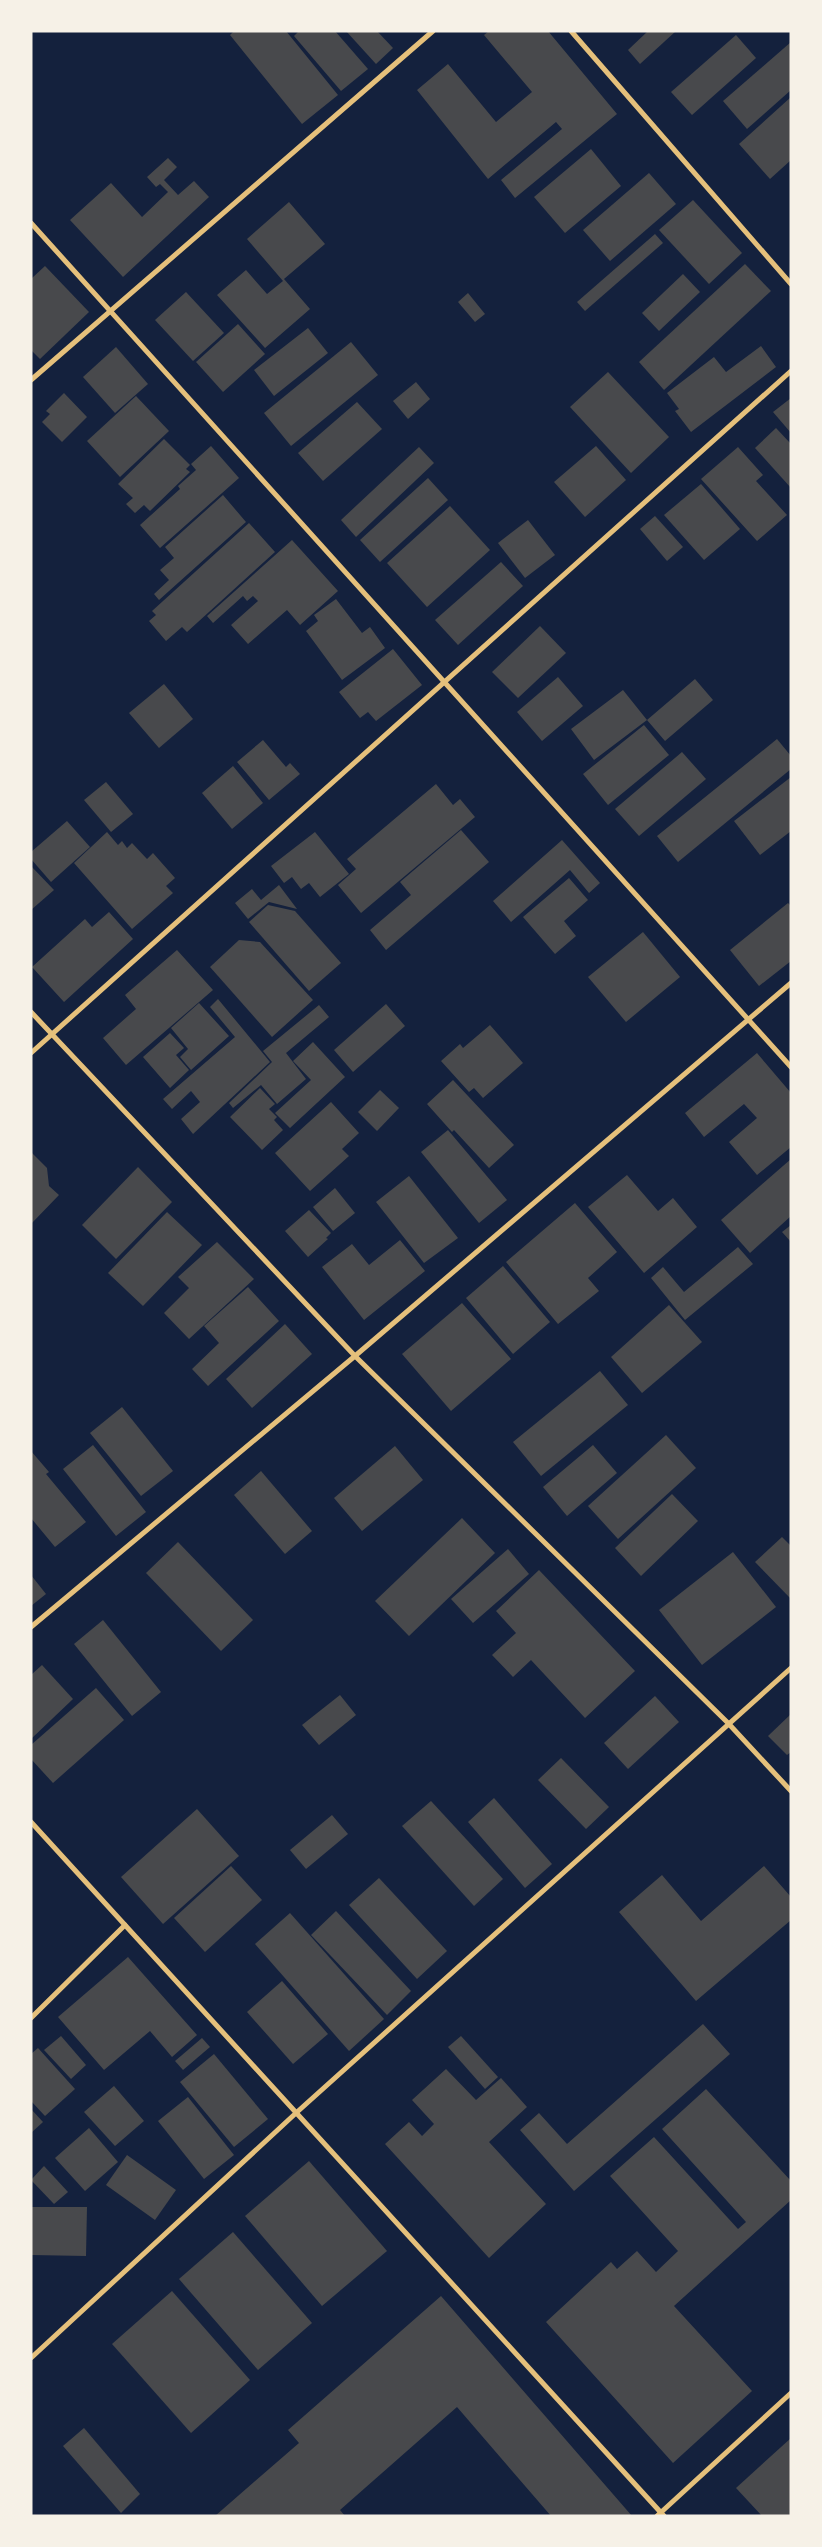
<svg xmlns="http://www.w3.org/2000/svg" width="822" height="2547" viewBox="0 0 822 2547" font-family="'Alegreya Sans',sans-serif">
<rect width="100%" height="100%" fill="#14213d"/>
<g fill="#48494c">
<path d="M234 31H286L338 95 302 124 230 35Z"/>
<path d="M299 31H335L368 69 341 91 294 36Z"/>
<path d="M346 31H377L393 48 376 64Z"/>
<path d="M489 31H548L617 114 515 198 501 180 562 129 556 122 488 179 417 90 448 64 496 122 532 92 484 35Z"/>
<path d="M648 31H676L640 64 628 50Z"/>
<path d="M736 35 756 58 692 115 671 92Z"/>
<path d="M791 42V90L747 129 723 101Z"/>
<path d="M791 97V160L770 179 739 144Z"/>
<path d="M591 149 621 186 565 233 534 197Z"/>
<path d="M168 158 177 167 164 180 178 195 194 181 209 197 123 277 70 220 111 183 142 217 168 192 160 184 156 187 147 177Z"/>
<path d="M649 173 676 204 610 261 583 230Z"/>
<path d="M693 200 742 253 709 284 659 230Z"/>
<path d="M289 202 325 244 284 279 310 309 265 348 217 295 246 270 267 294 283 281 247 239Z"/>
<path d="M655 234 663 243 585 311 577 302Z"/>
<path d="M745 264 771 291 664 390 639 362Z"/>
<path d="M45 266 89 312 40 359 31 350V279Z"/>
<path d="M683 274 700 292 659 331 642 313Z"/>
<path d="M186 292 224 333 193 361 155 320Z"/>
<path d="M468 293 485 314 475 322 458 302Z"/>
<path d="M238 324 265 354 223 392 196 362Z"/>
<path d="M308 328 328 353 274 396 254 370Z"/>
<path d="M351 342 378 375 291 446 264 413Z"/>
<path d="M761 346 776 367 691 432 675 411 679 409 667 393 714 357 726 372Z"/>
<path d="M116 347 148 384 115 413 83 377Z"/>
<path d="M608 372 669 437 631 473 570 407Z"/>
<path d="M416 382 430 399 408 419 393 401Z"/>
<path d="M64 393 87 417 62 442 42 422 50 414 46 411Z"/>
<path d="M136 396 169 431 120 477 87 441Z"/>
<path d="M791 398V433L773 412Z"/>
<path d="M357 402 382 429 323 481 298 453Z"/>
<path d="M776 428 791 444V488L755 448Z"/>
<path d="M164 439 190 465 186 469 190 472 150 511 144 505 135 513 126 504 133 498 118 484Z"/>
<path d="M211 446 239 478 160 548 140 525 180 489 178 486 196 470 191 464Z"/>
<path d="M596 446 626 480 585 517 554 482Z"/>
<path d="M419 447 434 463 356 537 341 520Z"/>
<path d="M738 447 763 475 756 481 787 515 757 541 701 479Z"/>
<path d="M428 478 448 500 380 562 360 540Z"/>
<path d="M701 484 740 529 704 560 664 515Z"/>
<path d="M223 495 246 522 159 600 154 594 169 580 160 570 174 558 165 547Z"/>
<path d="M450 506 490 550 427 607 387 563Z"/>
<path d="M655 516 683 547 667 561 640 529Z"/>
<path d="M528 520 555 555 525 578 498 543Z"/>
<path d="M249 523 275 552 187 632 182 627 166 641 149 621 156 615 152 611Z"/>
<path d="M292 540 338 591 300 625 287 610 248 644 231 625 258 601 253 596 247 601 243 596 213 623 207 616Z"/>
<path d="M501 562 523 586 458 645 435 620Z"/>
<path d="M336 599 362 633 370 627 385 648 342 680 306 631 318 621 314 615Z"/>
<path d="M540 626 566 653 518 698 492 672Z"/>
<path d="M393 649 422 685 376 721 368 712 360 718 339 692Z"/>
<path d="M558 677 583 706 542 741 517 712Z"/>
<path d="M695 679 713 700 665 741 647 720 594 760 571 729 623 690 647 720Z"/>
<path d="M164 684 193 719 159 748 129 713Z"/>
<path d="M644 725 669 755 608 805 583 774Z"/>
<path d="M777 739 791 756V769L678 862 657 836Z"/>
<path d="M263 740 286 767 290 763 300 774 269 800 237 762Z"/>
<path d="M682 752 706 779 639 836 615 809Z"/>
<path d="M233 766 263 803 232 829 202 793Z"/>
<path d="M791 777V831L760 855 734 821Z"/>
<path d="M106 782 133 814 111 832 84 800Z"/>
<path d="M436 784 453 805 460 799 475 817 361 913 338 885 356 869 347 859Z"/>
<path d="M67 821 90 847 51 882 31 859V852Z"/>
<path d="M461 830 489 862 386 950 370 930 411 895 400 882Z"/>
<path d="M107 832 118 845 122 841 127 848 132 843 147 859 153 853 175 878 166 886 173 893 132 929 74 863Z"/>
<path d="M315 832 349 874 320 897 309 883 301 889 292 877 284 883 271 866Z"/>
<path d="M562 840 600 883 589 893 570 870 511 922 493 901Z"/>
<path d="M31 866 54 890 31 910Z"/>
<path d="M569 878 588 900 564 921 576 936 555 954 523 917Z"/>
<path d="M279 885 297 909 269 902 248 919 235 903 252 889 261 900Z"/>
<path d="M788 903 791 906V961L759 986 730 950Z"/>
<path d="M268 905 295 911 341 963 309 991 249 922Z"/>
<path d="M109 912 133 939 64 1002 32 967 85 919 92 927Z"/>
<path d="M643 932 680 977 626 1022 588 977Z"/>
<path d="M239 940 260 942 313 1000 272 1037 210 967Z"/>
<path d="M177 950 213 990 126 1065 103 1038 136 1009 125 995Z"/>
<path d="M218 999 270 1062 193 1134 181 1119 200 1102 191 1091 172 1109 163 1099 235 1037 210 1007Z"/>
<path d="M199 1003 229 1036 191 1070 180 1057 188 1049 171 1028Z"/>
<path d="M386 1004 405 1026 353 1072 334 1050Z"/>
<path d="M319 1005 329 1017 286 1053 306 1079 277 1104 261 1085 233 1108 229 1103 272 1062 263 1051Z"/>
<path d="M490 1025 523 1063 483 1098 474 1088 469 1092 441 1061 460 1044 463 1048Z"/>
<path d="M170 1033 184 1048 176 1055 189 1070 170 1088 143 1057Z"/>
<path d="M313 1042 345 1077 290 1128 275 1113 311 1080 293 1061Z"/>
<path d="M757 1053 791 1093V1147L757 1175 729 1142 757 1118 744 1104 704 1137 685 1113Z"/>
<path d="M453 1080 514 1145 489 1168 454 1130 452 1132 427 1104Z"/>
<path d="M260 1088 275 1104 269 1109 277 1117 274 1120 283 1130 262 1150 230 1117Z"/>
<path d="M380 1090 399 1108 377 1131 358 1112Z"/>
<path d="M331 1102 359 1133 342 1149 349 1156 310 1191 275 1153Z"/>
<path d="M448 1130 507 1200 479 1223 421 1152Z"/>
<path d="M31 1152 47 1168 49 1186 59 1195 31 1224Z"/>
<path d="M791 1159V1216L750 1253 721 1220Z"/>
<path d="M138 1167 172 1202 116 1259 82 1225Z"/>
<path d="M627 1175 658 1211 673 1198 697 1227 644 1273 588 1207Z"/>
<path d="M409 1176 458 1238 424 1263 376 1202Z"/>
<path d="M335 1188 355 1213 333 1231 313 1207Z"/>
<path d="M575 1203 617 1252 588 1278 599 1291 558 1324 506 1262Z"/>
<path d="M309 1210 331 1233 326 1238 328 1239 308 1257 285 1231Z"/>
<path d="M167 1212 202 1245 143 1306 108 1273Z"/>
<path d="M791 1225V1242L782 1232Z"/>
<path d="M400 1240 425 1271 364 1320 322 1267 352 1244 369 1265Z"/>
<path d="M217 1242 254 1279 189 1339 164 1313 189 1288 178 1277Z"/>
<path d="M738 1247 753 1264 685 1320 651 1278 663 1267 684 1292Z"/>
<path d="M503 1266 550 1322 513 1354 466 1298Z"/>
<path d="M248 1287 279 1321 208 1386 192 1369 219 1343 204 1326Z"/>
<path d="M462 1303 511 1359 451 1411 402 1354Z"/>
<path d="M669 1305 702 1342 642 1393 611 1357Z"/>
<path d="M285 1324 312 1354 252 1408 226 1379Z"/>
<path d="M600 1371 628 1405 541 1476 513 1442Z"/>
<path d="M122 1407 173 1471 141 1496 90 1433Z"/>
<path d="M666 1435 696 1468 618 1539 588 1506Z"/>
<path d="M93 1445 146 1512 116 1536 63 1469Z"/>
<path d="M593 1445 617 1473 567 1516 543 1487Z"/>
<path d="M395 1446 423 1480 362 1531 334 1498Z"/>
<path d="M31 1451 49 1472 46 1474 86 1522 55 1547 31 1518Z"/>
<path d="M261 1471 312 1531 285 1554 234 1495Z"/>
<path d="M672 1494 698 1521 641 1576 615 1548Z"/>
<path d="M462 1518 495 1553 409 1636 375 1601Z"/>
<path d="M782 1537 791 1546V1599L755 1562Z"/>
<path d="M178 1542 253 1620 221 1651 146 1573Z"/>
<path d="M508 1549 529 1574 473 1623 451 1599Z"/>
<path d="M733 1552 776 1607 702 1665 659 1610Z"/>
<path d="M539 1570 635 1671 585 1718 531 1660 513 1677 492 1655 516 1633 496 1611Z"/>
<path d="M31 1575 46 1594 31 1606Z"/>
<path d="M103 1620 161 1692 132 1716 74 1644Z"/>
<path d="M42 1665 73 1699 31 1739V1675Z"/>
<path d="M96 1688 124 1720 53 1783 31 1759V1745Z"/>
<path d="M340 1695 356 1715 319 1745 302 1725Z"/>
<path d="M655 1696 679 1722 628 1769 604 1743Z"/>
<path d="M791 1714V1752L787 1755 768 1736Z"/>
<path d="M561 1758 609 1807 586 1829 538 1780Z"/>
<path d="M494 1798 552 1864 525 1888 468 1822Z"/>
<path d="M431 1801 503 1879 474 1906 402 1826Z"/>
<path d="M197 1809 239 1856 163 1924 121 1877Z"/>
<path d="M332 1815 348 1834 306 1869 290 1850Z"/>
<path d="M231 1866 262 1900 205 1952 174 1918Z"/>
<path d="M764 1866 791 1897V1920L696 2001 619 1912 662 1875 701 1921Z"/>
<path d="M379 1878 447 1951 417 1979 349 1905Z"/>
<path d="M336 1911 411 1991 387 2015 311 1935Z"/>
<path d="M290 1913 384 2019 349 2051 255 1944Z"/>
<path d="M128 1957 197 2035 172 2057 150 2031 104 2070 58 2017Z"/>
<path d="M282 1981 328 2034 293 2064 247 2012Z"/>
<path d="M703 2024 730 2054 574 2191 520 2130 539 2113 567 2144Z"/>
<path d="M61 2036 86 2065 71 2079 44 2050Z"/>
<path d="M461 2036 498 2077 485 2089 448 2047Z"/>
<path d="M202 2038 210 2047 183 2070 175 2061Z"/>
<path d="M38 2048 75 2089 45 2116 31 2101V2054Z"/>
<path d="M214 2054 268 2119 234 2147 180 2082Z"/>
<path d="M446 2069 476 2100 501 2078 527 2107 489 2142 546 2204 489 2258 385 2144 409 2122 422 2136 434 2124 412 2100Z"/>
<path d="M114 2086 144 2121 115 2146 84 2112Z"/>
<path d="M706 2089 791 2181V2200L674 2306 752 2391 673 2463 546 2322 611 2262 617 2269 637 2251 656 2272 678 2251 610 2176 654 2137 738 2229 746 2222 662 2129Z"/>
<path d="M188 2097 234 2155 204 2179 158 2121Z"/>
<path d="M31 2109 43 2122 31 2133Z"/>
<path d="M89 2128 118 2162 85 2191 55 2158Z"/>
<path d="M127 2155 176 2190 155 2220 106 2185Z"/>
<path d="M309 2161 387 2251 322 2306 245 2216Z"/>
<path d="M44 2166 68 2192 54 2204 31 2180Z"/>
<path d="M31 2207H87L86 2256 31 2255Z"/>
<path d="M233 2232 312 2323 258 2370 179 2279Z"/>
<path d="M172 2291 250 2380 191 2433 112 2344Z"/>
<path d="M441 2296 632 2516H551L457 2407 340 2510 345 2516H215L299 2443 288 2430Z"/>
<path d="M84 2428 140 2494 121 2513 63 2446Z"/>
<path d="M791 2438V2516H762L736 2488Z"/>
</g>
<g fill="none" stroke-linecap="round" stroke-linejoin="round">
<g stroke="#e5c07b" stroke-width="5">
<path d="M571 31 791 284"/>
<path d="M31 223 791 1067"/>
<path d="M31 380 433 31"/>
<path d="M31 1012 355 1356 728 1723 791 1791"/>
<path d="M31 1053 791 371"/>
<path d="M31 1627 355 1356 791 983"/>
<path d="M31 1822 664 2516"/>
<path d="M31 2018 125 1925"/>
<path d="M31 2358 296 2113 791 1668"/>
<path d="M657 2516 791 2393"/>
</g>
</g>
<rect width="822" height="2547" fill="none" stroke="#f6f1e7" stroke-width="65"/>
</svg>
